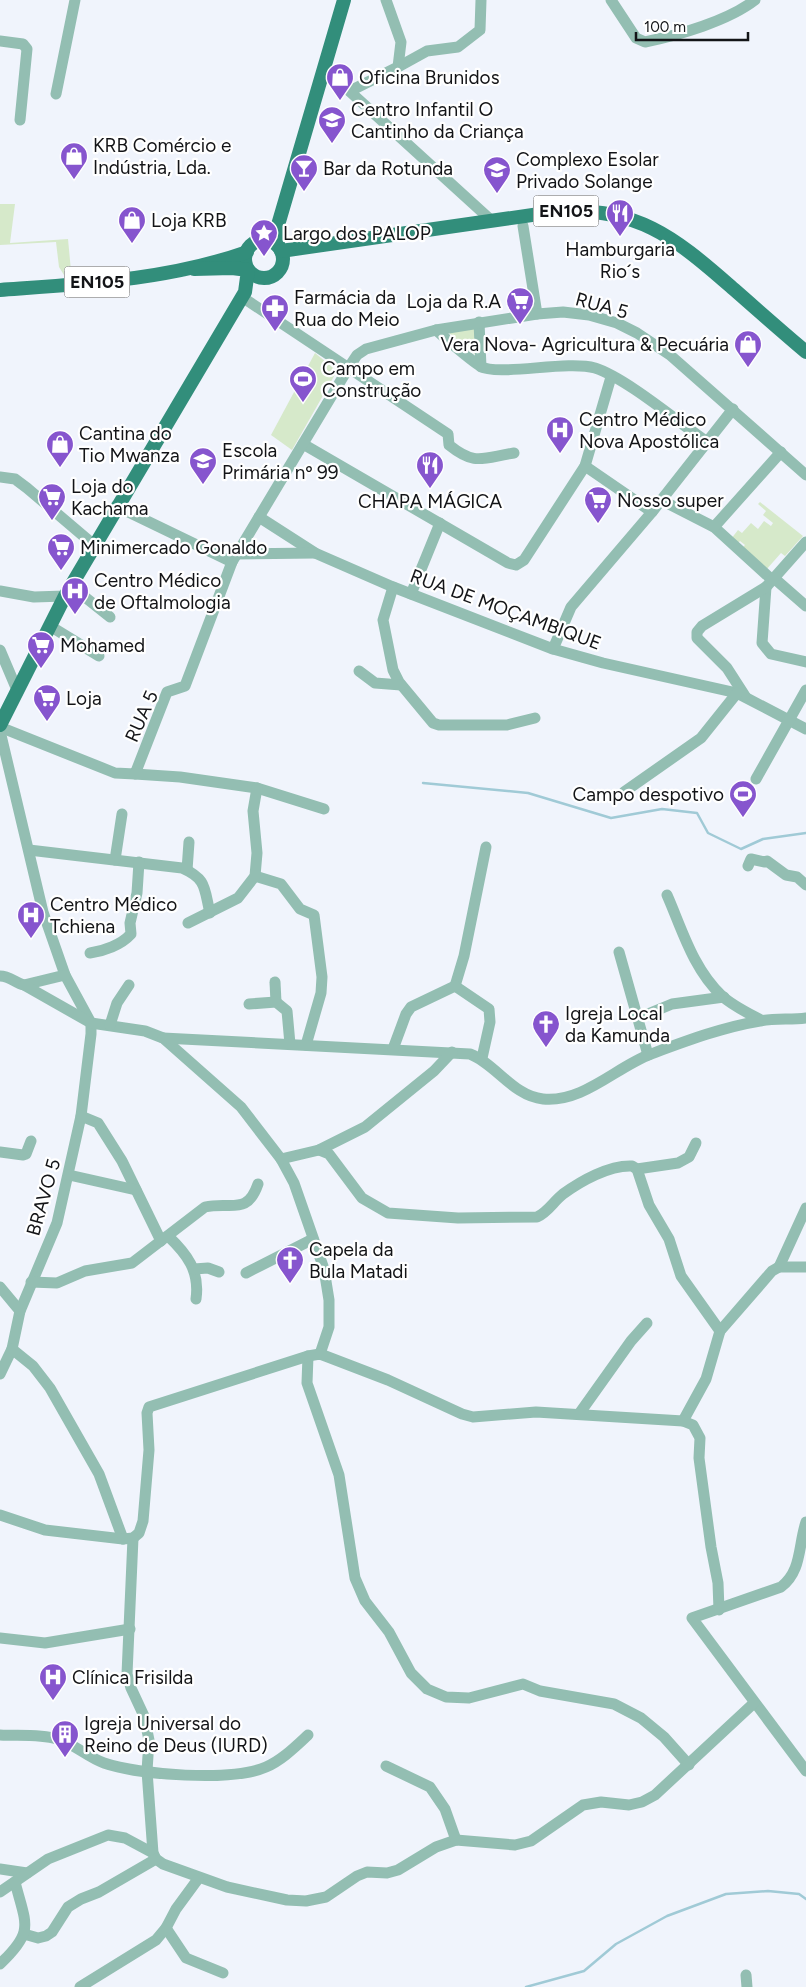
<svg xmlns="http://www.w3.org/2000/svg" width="806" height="1987" viewBox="0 0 806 1987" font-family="Figtree,sans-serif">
<rect width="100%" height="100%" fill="#f0f4fc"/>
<g fill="#d6e9ca">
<path d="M0 204H15L10 243 68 239 71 271 64 275 59 267 56 242 0 245Z"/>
<path d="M475 327 479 358 449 333Z"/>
<path d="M315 353 337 371 292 450 271 435Z"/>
<path d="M760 502 803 536 785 556 781 553 766 570 742 548 745 545 740 541 737 544 731 539 738 530 742 533 751 523 758 529 764 521 771 526 773 523 763 515 766 511 758 504Z"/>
</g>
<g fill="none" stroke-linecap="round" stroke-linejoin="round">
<g stroke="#a0cad6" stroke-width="2.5">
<path d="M423 783 528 793 611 818 662 809 697 813 708 833 741 849 763 839 806 833"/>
<path d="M526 1987 584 1971 616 1944 667 1916 726 1894 768 1891 799 1894 806 1899"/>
</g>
<g stroke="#93beb2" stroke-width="11">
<path d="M611 0 636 38 645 42C679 35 728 21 755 0"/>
<path d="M0 41 23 44 27 49 20 120"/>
<path d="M398 67 427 51 458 47 480 30 481 0"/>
<path d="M324 68 492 221"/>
<path d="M350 91 398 67 401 42 386 0"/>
<path d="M56 94 75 0"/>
<path d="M523 226 537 314"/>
<path d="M242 297 448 434 449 445C475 466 482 458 514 453"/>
<path d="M479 322 481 367"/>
<path d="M436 330C450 342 465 356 480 366 497 377 566 360 595 368 626 378 678 422 707 442"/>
<path d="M303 444 508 563 516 565 524 560 585 466 611 377"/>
<path d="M585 466 652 512"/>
<path d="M0 477 15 479 27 488 94 545"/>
<path d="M661 500 714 527 769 577 775 579 806 606"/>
<path d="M116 506 232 562"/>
<path d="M259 517 315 553 393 587 553 649 603 663 737 693 806 729"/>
<path d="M714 527 781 452"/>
<path d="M236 554 315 553"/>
<path d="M71 586 110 617"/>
<path d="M393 587 383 620 393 670 399 682 433 723 439 725H507L535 718"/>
<path d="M766 587 762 643 771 654 806 662"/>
<path d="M0 591 34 597 65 596"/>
<path d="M411 594 440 523"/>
<path d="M50 626 99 656"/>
<path d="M553 649 571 607 652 512 733 409"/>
<path d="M0 650 17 690"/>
<path d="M359 671 375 683 401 685"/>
<path d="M745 696 727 668 697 638V632L702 626 766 587 806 542"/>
<path d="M0 727 115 773 135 774 167 692 185 686 232 562 349 367 357 355 366 349 436 330 537 314 563 312 589 315 617 323 637 333 670 355 806 475"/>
<path d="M0 731 43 912 65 975 91 1023V1034L81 1116 57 1223 20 1311 12 1349 0 1374"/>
<path d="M135 774 180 777 257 788 324 809"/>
<path d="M756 779 806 690"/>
<path d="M624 792 701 738 737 693"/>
<path d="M29 850 182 868C207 879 204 888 210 913"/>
<path d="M115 860 122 814"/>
<path d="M748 866 751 859 765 862 767 861 786 875 797 877 806 885"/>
<path d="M187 870 189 842"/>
<path d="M255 876 281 884 300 909 314 915 322 977 321 993 306 1045"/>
<path d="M667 895C682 929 693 969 722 996 733 1006 748 1013 761 1020"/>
<path d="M188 923 238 898 255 876 257 853 253 811 257 788"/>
<path d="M619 952 648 1055"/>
<path d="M90 953C104 951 121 945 131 934L130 923 137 893 139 862"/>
<path d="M0 976C10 976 15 983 24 985L65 975"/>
<path d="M275 982 276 1002"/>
<path d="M24 985 91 1023 145 1031 163 1038 241 1107 281 1159 294 1183 324 1269 329 1300V1327L320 1354"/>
<path d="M455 986 464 956 486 847"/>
<path d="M455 986 489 1009 490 1022 482 1058"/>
<path d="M249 1004 276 1002 287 1011 290 1044"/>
<path d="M638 1018 672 1004 724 997"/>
<path d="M110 1025 117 1003 129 985"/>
<path d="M163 1038 470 1054C496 1064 513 1096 543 1099 583 1103 616 1067 651 1054 686 1041 723 1027 760 1021 775 1018 791 1020 806 1018"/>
<path d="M393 1049 406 1014 411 1007 455 986"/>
<path d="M81 1116 98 1123 122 1161 161 1241"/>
<path d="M319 1150 365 1127 434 1071 452 1052"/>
<path d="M0 1152 23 1155 26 1154 31 1141"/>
<path d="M281 1159 319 1150 329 1154 362 1198 388 1213 458 1218 537 1217C548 1212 553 1202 563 1194 581 1181 609 1165 632 1166L637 1169 649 1205 669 1239 681 1276 720 1331"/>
<path d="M637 1169 678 1163 689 1157 696 1143"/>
<path d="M69 1175 136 1190"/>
<path d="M168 1236C187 1254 200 1271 196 1299"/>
<path d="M779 1267 806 1208"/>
<path d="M194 1269 208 1268 219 1272"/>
<path d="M246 1273 313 1239"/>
<path d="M31 1282 57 1283 85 1271 132 1263 205 1207C231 1201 247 1216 258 1184"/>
<path d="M0 1287 20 1311"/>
<path d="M12 1349 33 1366 50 1388 99 1474 123 1539"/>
<path d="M308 1356 307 1383 339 1475 355 1578 365 1601 389 1632 411 1673 427 1689 446 1697 469 1698 523 1684 540 1691 614 1704 641 1718 664 1737 689 1765"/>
<path d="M579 1414 631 1341 647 1323"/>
<path d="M683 1421 706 1379 720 1331 772 1271 779 1267H806"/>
<path d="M0 1515 45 1530 123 1539 133 1538 139 1533 143 1521 149 1450 147 1413 149 1407 308 1356 320 1354 328 1357 388 1380 462 1414 473 1417 536 1412 683 1421 693 1425 700 1438 699 1458 711 1547 718 1583 719 1610"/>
<path d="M806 1522C798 1546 802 1571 781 1587L692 1618 806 1771"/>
<path d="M133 1538 127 1674 131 1688 144 1716 149 1740 147 1771 153 1853 156 1859 163 1864 227 1887 287 1900 306 1901 326 1897 357 1876 367 1872 387 1873 398 1870 436 1847 456 1840 515 1845 531 1841 583 1805 601 1802 629 1805 642 1802 655 1795 754 1703"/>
<path d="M0 1638 45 1643 130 1629"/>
<path d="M0 1735C18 1736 40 1734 57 1739 75 1744 87 1757 104 1763 139 1775 232 1782 266 1767 282 1760 295 1747 308 1735"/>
<path d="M386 1766 430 1787 445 1809 456 1840"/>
<path d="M0 1869 27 1873"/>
<path d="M0 1892 48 1859 108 1835 125 1838 153 1853"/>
<path d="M166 1928 186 1958 223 1973"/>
<path d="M24 1934 38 1938 46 1936 52 1932 68 1907 81 1899 99 1892 156 1859"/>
<path d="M0 1964C35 1931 26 1925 15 1882"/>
<path d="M746 1975 747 1987"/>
<path d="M80 1987 156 1940 166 1928 176 1909 198 1879"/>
</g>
<g stroke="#328e7b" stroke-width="14">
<circle cx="264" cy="259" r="19"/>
<path d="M278 246V225L344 0"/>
<path d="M281 251 560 211C637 208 673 236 729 285 754 307 780 330 806 352"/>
<path d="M0 290C83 284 168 280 247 252"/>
<path d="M0 725 65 596 245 292 248 270 232 268 194 269"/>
</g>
</g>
<defs>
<g id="shop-pin" transform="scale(1.4375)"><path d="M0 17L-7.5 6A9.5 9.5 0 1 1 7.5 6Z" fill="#8655ce" stroke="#fff"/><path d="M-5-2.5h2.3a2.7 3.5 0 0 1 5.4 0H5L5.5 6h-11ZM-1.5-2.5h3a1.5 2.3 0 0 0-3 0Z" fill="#fff"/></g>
<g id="school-pin" transform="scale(1.4375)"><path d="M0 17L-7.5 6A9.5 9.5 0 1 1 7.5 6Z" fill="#8655ce" stroke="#fff"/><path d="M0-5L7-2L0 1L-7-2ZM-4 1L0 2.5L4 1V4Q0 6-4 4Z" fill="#fff"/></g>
<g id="bar-pin" transform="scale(1.4375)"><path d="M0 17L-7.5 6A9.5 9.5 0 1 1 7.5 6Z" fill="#8655ce" stroke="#fff"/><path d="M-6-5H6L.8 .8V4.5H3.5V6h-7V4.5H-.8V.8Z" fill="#fff"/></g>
<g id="restaurant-pin" transform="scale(1.4375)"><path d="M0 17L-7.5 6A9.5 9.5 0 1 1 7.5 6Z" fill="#8655ce" stroke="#fff"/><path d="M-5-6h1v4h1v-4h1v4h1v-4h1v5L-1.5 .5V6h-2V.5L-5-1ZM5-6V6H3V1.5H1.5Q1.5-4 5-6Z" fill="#fff"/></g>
<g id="sight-pin" transform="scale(1.4375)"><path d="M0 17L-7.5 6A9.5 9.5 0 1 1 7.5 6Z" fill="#8655ce" stroke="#fff"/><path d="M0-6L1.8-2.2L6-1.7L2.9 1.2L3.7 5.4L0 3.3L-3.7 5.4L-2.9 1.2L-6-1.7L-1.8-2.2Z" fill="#fff"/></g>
<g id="supermarket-pin" transform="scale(1.4375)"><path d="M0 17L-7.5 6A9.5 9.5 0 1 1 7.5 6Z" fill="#8655ce" stroke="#fff"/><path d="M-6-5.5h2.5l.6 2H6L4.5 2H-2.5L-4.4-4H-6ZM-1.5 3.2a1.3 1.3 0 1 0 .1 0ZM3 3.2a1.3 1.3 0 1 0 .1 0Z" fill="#fff"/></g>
<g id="pharmacy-pin" transform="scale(1.4375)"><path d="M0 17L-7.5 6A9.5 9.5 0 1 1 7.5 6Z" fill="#8655ce" stroke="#fff"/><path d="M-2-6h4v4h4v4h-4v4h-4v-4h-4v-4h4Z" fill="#fff"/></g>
<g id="stadium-pin" transform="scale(1.4375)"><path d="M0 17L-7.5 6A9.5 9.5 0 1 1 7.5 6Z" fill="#8655ce" stroke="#fff"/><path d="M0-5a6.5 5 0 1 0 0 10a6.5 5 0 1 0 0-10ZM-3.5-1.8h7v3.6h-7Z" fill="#fff"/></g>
<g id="hospital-pin" transform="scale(1.4375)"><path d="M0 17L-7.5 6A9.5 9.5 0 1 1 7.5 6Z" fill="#8655ce" stroke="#fff"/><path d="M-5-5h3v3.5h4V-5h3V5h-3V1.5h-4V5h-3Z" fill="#fff"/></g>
<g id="church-pin" transform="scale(1.4375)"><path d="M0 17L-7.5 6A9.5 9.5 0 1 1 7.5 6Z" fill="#8655ce" stroke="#fff"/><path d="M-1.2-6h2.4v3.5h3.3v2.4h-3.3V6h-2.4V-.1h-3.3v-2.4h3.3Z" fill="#fff"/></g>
<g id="building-pin" transform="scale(1.4375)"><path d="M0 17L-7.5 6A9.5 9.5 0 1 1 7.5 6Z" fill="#8655ce" stroke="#fff"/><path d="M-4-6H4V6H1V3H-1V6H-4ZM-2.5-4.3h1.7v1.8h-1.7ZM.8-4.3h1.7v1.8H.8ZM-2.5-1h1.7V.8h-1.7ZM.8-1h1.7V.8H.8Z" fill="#fff"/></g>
</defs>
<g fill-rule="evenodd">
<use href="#shop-pin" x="340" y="77"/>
<use href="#school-pin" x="332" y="120"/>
<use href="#shop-pin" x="74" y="156"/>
<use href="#bar-pin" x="304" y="168"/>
<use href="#school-pin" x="497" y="170"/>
<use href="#restaurant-pin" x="620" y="213"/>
<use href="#shop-pin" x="132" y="220"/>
<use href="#sight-pin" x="264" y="233"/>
<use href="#supermarket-pin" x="520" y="301"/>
<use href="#pharmacy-pin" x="275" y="308"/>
<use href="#shop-pin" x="748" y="344"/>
<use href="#stadium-pin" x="303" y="379"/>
<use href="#hospital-pin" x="560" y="430"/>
<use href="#shop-pin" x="60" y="444"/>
<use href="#school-pin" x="203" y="461"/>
<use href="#restaurant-pin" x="430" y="465"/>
<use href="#supermarket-pin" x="52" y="497"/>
<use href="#supermarket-pin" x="598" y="500"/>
<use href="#supermarket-pin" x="61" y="547"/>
<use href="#hospital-pin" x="75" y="591"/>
<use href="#supermarket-pin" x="41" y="645"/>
<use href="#supermarket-pin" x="47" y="698"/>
<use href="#stadium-pin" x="743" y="794"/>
<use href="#hospital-pin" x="31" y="915"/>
<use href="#church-pin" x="546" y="1024"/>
<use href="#church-pin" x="290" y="1260"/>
<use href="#hospital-pin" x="53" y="1677"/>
<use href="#building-pin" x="65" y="1734"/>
</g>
<g text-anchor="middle" stroke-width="4.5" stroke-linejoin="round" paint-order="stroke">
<g fill="#fff" stroke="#5a5a5d" stroke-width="1">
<rect x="533.5" y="195.5" width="65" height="31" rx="4"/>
<rect x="64.5" y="266.5" width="65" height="31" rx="4"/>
</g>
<g font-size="18" font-weight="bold" fill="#131417">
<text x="566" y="217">EN105</text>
<text x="97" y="288">EN105</text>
</g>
<g font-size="19" fill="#131417" stroke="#fff" text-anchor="start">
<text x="359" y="84">Oficina Brunidos</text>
<text x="351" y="116">Centro Infantil O<tspan x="351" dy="22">Cantinho da Criança</tspan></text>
<text x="93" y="152">KRB Comércio e<tspan x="93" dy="22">Indústria, Lda.</tspan></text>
<text x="516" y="166">Complexo Esolar<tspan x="516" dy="22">Privado Solange</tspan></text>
<text x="323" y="175">Bar da Rotunda</text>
<text x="151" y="227">Loja KRB</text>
<text x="283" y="240">Largo dos PALOP</text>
<text x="620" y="256" text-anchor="middle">Hamburgaria<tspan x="620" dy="22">Rio´s</tspan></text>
<text x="294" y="304">Farmácia da<tspan x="294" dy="22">Rua do Meio</tspan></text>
<text x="501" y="308" text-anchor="end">Loja da R.A</text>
<text x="729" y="351" text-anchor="end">Vera Nova- Agricultura &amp; Pecuária</text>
<text x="322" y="375">Campo em<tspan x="322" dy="22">Construção</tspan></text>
<text x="579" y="426">Centro Médico<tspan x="579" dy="22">Nova Apostólica</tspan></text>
<text x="79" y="440">Cantina do<tspan x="79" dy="22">Tio Mwanza</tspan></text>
<text x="222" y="457">Escola<tspan x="222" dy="22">Primária nº 99</tspan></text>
<text x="71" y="493">Loja do<tspan x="71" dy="22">Kachama</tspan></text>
<text x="617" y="507">Nosso super</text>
<text x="430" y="508" text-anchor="middle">CHAPA MÁGICA</text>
<text x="80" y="554">Minimercado Gonaldo</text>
<text x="94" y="587">Centro Médico<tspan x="94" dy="22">de Oftalmologia</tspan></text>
<text x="60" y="652">Mohamed</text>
<text x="66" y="705">Loja</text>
<text x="724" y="801" text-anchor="end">Campo despotivo</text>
<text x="50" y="911">Centro Médico<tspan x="50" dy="22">Tchiena</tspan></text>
<text x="565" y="1020">Igreja Local<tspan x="565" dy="22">da Kamunda</tspan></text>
<text x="309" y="1256">Capela da<tspan x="309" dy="22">Bula Matadi</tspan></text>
<text x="72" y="1684">Clínica Frisilda</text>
<text x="84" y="1730">Igreja Universal do<tspan x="84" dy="22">Reino de Deus (IURD)</tspan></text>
</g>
<g font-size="19" fill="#131417" stroke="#fff">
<text transform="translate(602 305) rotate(15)" y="7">RUA 5</text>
<text transform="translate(506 609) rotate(20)" y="7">RUA DE MOÇAMBIQUE</text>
<text transform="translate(141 716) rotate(-66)" y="7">RUA 5</text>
<text transform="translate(43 1197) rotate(-74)" y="7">BRAVO 5</text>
</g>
</g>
<path d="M636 32v8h112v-8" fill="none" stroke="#131417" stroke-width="2.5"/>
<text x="644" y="32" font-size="15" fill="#131417" stroke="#ffffff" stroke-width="4" paint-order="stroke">100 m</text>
</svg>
